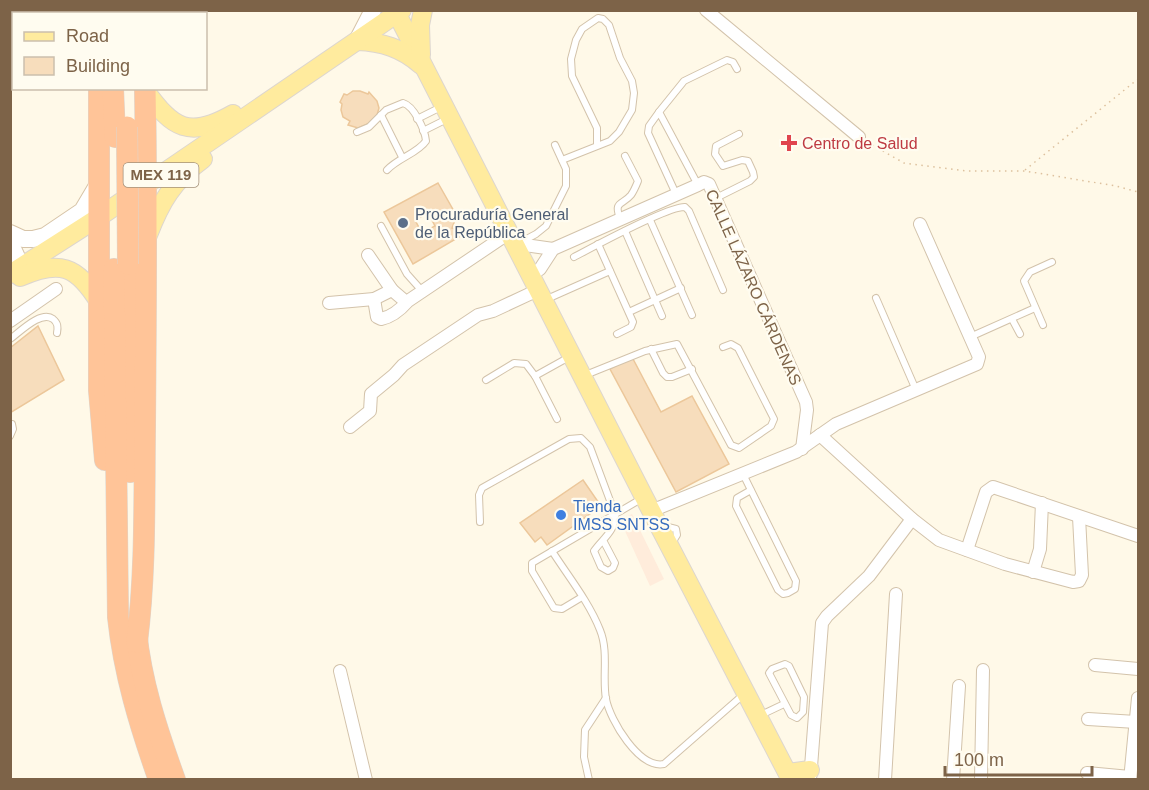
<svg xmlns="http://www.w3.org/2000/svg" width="1149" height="790" viewBox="0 0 1149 790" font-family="Helvetica,sans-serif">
<rect width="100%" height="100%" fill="#fff9e8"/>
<path fill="#ffecdb" d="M632 514 664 579 650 586 620 520Z"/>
<g fill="#f7ddbc" stroke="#ecc79a" stroke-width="1.5" fill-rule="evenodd">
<path d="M353 91H360L368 94 369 92 377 101 379 108 377 115 372 122 358 128 348 125 350 121 343 117 341 110 342 104 340 102 344 94 347 95Z"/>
<path d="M438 183 459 220H455L452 228 466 233 413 264 384 212ZM428 213 435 226 422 233 415 220Z"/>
<path d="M38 326 64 380 10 413V348Z"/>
<path d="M632 357 661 412 692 396 729 464 676 492 610 369Z"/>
<path d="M583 480 601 506 547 545 541 537 535 542 520 523Z"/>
</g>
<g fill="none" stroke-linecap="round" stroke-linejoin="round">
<g stroke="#d3c3ab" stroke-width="8">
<g id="lane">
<path d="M659 112 684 81 727 60 733 62 737 69"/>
<path d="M381 115 402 157"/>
<path d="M417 119 441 107"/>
<path d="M423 131 447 119"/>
<path d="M357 132 369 127 386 110 403 103C414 106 425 130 426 141 418 153 398 158 387 170"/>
<path d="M562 160 610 141 619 132 632 110 634 93 632 81 620 58 609 25 603 19 598 18 582 29 576 40 571 59 572 76 597 128V146"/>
<path d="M676 194 648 133 649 126 659 112 698 185"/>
<path d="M716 198 750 181 754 177 753 172 748 161 742 160 723 166 715 154 716 146 739 134"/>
<path d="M620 218C613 201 623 205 631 195 634 191 636 186 638 181L625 156"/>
<path d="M650 220 692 315"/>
<path d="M381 226 407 274 423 292"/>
<path d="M625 231 662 316"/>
<path d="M521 242 536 234 546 226 566 186V169L555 145"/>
<path d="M598 244 633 322 631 327 617 334"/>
<path d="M574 257C593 247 668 206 685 207L689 211 723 290"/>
<path d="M876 298 916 390"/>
<path d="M547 299 610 271"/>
<path d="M629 312 681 288"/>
<path d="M1012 319 1020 334"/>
<path d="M1043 325 1024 281 1030 272 1052 262"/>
<path d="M970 337 1035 308"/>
<path d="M10 339C20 332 41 310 53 319 58 323 58 327 57 333"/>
<path d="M651 349 663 373 667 377H672L692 369"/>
<path d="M535 376 571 356"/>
<path d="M583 376 645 351 677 344 731 445 739 448 771 426 774 419 738 348 731 344 723 347"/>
<path d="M486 380 514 363 526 364 535 376 557 419"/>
<path d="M10 436 13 429 12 424"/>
<path d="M743 474 796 581 795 589 788 593 783 594 778 590 736 506 737 498 751 490"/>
<path d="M480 522 479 495 482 488 569 439 581 438 590 447 615 514C616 531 602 539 594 551L601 567 608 571 613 568 615 563 604 542"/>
<path d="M664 526 676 529 677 535 672 543"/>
<path d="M552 551C568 576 589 602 600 630 609 652 602 677 606 699 610 720 639 769 664 764L743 695"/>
<path d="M582 597 562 609 554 608 532 571V563L641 499"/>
<path d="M785 664 789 666 804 697 803 712 797 718 791 715 769 673 772 669Z"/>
<path d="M761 715 784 704"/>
<path d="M589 780 584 757 585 730 606 698"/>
</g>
</g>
<g stroke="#d3c3ab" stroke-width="14">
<g id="street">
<path d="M706 10 859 137"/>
<path d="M516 248 525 245 553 249"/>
<path d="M368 255 392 290 406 302"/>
<path d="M530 275 540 269 553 249 698 185 704 182 709 184 806 402 807 410 802 449"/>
<path d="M374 299 377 317 381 319C392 317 401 309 408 301L509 233"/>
<path d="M329 303 374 299 392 290"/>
<path d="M10 321 56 289"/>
<path d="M350 427 370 411 371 394 394 375 403 365 478 315 493 311 538 290"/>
<path d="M820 435 912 519 939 540 1005 564 1073 582 1079 581 1082 575 1079 517"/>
<path d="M651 511 796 452 836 424 977 364 979 357 920 224"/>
<path d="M967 550 986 492 993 487 1138 536"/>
<path d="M1033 572 1040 549 1042 503"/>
<path d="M1095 665 1138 669"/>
<path d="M340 671 366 780"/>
<path d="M1088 719 1136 722"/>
<path d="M1087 773 1130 777"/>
<path d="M810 780 822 623 827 616 869 576 912 519"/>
<path d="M885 780 896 594"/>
<path d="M953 780 959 686"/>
<path d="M981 780 983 670"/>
<path d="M1130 780 1138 698"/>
</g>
</g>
<g stroke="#d7c4a8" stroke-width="18">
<g id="secondary">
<path d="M357 41 373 10"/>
<path d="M10 233 23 239H33L45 236 82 211 98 184"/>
<path d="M10 242 21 266"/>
</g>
</g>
<g stroke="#ddd6cf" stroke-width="20">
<g id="primary">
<path d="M397 14 644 497 791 780"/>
<path d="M357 41C382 42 402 48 421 65"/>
<path d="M421 55 420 25 423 10"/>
<path d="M145 90C173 129 189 139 233 114"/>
<path d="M148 235C161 201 173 181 203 159"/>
<path d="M10 274 99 217 402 10"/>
<path d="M20 277C60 260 76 265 99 302"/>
<path d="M788 773 810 770"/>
</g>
</g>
<g stroke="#ddd6cf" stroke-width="22">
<g id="highway">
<path d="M99 10V14"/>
<path d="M127 10V14"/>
<path d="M144 10V14"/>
<path d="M99 88V390L105 460"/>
<path d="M113 88 115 137"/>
<path d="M128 264 130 472"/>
<path d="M114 269 118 617C124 674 140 726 159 780"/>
<path d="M136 630C141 682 157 730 175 780"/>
<path d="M137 642C146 570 144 497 145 424 146 313 147 200 145 88"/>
</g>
</g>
<g stroke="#ddc19e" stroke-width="1.5" stroke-dasharray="1.5 4.5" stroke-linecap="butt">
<path d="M867 142 904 163 966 171H1025L1116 186 1138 192"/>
<path d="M1025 170 1138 79"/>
</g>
<use href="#lane" stroke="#fff" stroke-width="6"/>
<use href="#street" stroke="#fff" stroke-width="12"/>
<use href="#secondary" stroke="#fff" stroke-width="16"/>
<use href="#primary" stroke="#ffeb9e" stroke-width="18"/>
<use href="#highway" stroke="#ffc498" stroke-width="21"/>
<g stroke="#ddd6cf" stroke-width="22" stroke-linecap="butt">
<path id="highway-bridge" d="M127 127 128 264"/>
</g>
<use href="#highway-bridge" stroke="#ffc498" stroke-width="21"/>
</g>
<path fill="#e0444e" stroke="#fffcf0" stroke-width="2" d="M786 134h6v6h6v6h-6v6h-6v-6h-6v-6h6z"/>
<circle fill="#5c6f8a" stroke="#fffcf0" stroke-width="2" cx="403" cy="223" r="6"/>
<circle fill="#3f7fe0" stroke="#fffcf0" stroke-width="2" cx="561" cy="515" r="6"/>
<g text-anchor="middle" stroke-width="4.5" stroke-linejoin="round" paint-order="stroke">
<rect fill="#fffcf0" stroke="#a4917a" stroke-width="1.5" x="123.5" y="163" width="75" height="24" rx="4.5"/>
<g font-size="15" font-weight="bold" fill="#7d6348">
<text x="161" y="180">MEX 119</text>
</g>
<g font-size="16" fill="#be3a42" stroke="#fffcf0" text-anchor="start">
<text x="802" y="149">Centro de Salud</text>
</g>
<g font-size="16" fill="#4e5e75" stroke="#fffcf0" text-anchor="start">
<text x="415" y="220">Procuraduría General<tspan x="415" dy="18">de la República</tspan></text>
</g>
<g font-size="16" fill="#7d6348" stroke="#fffcf0">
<text transform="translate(754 287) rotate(66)" y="6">CALLE LÁZARO CÁRDENAS</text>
</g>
<g font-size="16" fill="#366cbe" stroke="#fffcf0" text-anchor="start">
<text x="573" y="512">Tienda<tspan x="573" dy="18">IMSS SNTSS</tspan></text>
</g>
</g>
<rect width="1149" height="790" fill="none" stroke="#7d6348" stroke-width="24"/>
<rect x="12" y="12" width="195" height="78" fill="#fffcf0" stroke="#cbbfad" stroke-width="1.5"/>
<rect x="24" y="32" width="30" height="9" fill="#ffeb9e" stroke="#cbbfad" stroke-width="1.5"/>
<text x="66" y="42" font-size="18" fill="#7d6348">Road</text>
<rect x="24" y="57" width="30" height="18" fill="#f7ddbc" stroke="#cbbfad" stroke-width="1.5"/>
<text x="66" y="72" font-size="18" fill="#7d6348">Building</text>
<path d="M945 766v9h147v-9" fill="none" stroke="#7d6348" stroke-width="3"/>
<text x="954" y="766" font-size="18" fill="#7d6348" stroke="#fffcf0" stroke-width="4.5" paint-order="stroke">100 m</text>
</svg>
